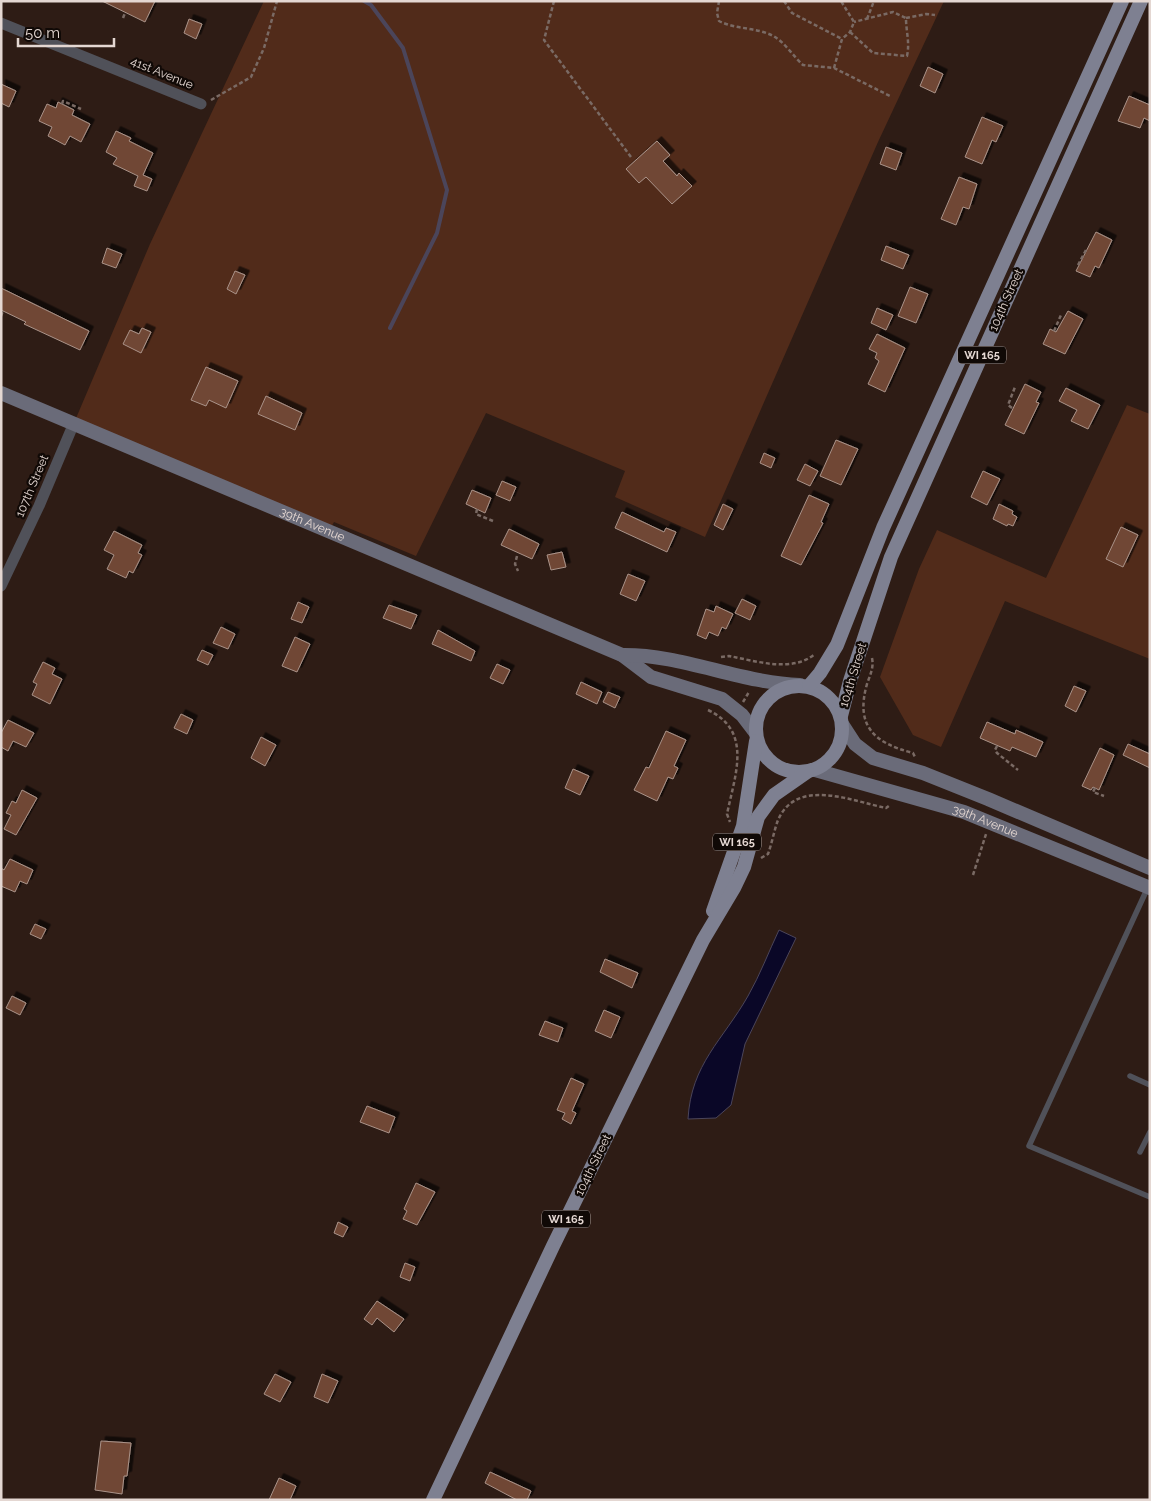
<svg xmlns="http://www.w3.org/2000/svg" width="1151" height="1501" viewBox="0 0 1151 1501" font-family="Raleway,sans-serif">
<defs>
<filter id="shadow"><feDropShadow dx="4.5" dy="-4.5" stdDeviation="0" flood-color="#0009"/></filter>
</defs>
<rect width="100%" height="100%" fill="#2e1c15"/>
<g fill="#512b1a">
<path d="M264 1H944L878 142 705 537 615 497 625 471 486 413 416 556 334 522 329 531 74 423 150 244Z"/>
<path d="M1127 405 1150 414V659L1005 601 941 747 913 735 880 677 919 569 937 530 1046 578Z"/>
</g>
<path fill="#0a0727" stroke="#4b455a" d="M779 930 796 938 745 1044 731 1105 716 1118 688 1119C691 1064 723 1040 748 996 760 975 769 951 779 930Z"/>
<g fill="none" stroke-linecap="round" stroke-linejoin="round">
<path stroke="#4b455a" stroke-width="4" d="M364 1 371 5 403 48 447 190 437 233 390 328"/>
</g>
<g fill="#704735" stroke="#aa9389" filter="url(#shadow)">
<path d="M102 1H155L145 22Z"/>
<path d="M189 19 202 24 196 39 184 33Z"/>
<path d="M928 67 943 74 935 93 920 86Z"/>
<path d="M1 84 16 91 9 107 1 103Z"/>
<path d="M1129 96 1150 105V121L1144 118 1140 128 1118 121Z"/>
<path d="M58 102 74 110 72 115 90 124 81 142 70 136 65 145 48 136 52 127 39 121 47 104 56 108Z"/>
<path d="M982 117 1003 126 996 142 992 140 982 164 965 157Z"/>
<path d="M116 131 131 138 129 141 153 153 143 175 152 179 147 191 134 186 138 176 113 164 117 158 106 152Z"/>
<path d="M657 141 670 155 663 161 677 176 679 173 692 186 672 204 646 177 639 183 626 169Z"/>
<path d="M886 147 902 153 896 170 880 164Z"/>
<path d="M959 177 977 184 969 209 963 207 956 225 941 219Z"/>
<path d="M1096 232 1112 240 1099 268 1095 266 1090 277 1076 271Z"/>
<path d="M886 246 909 255 903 269 881 260Z"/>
<path d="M107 248 122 254 116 268 102 263Z"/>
<path d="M235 271 245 275 236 294 227 289Z"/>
<path d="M910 287 928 294 916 323 898 316Z"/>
<path d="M1 288 89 331 80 350 24 324 26 322 1 310Z"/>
<path d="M877 308 893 315 886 330 871 323Z"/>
<path d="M1068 311 1083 319 1065 354 1043 344 1050 329 1056 332Z"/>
<path d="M142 328 151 332 141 353 123 344 130 330 139 334Z"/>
<path d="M877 334 905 348 885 392 868 384 879 361 875 358 877 353 869 349Z"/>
<path d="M206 367 238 381 226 408 209 400 206 406 191 400Z"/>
<path d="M1025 384 1041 392 1036 402 1039 403 1024 434 1005 425Z"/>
<path d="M1066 388 1100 405 1088 429 1071 421 1077 410 1059 401Z"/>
<path d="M266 396 302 413 295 430 258 414Z"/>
<path d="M836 440 858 449 841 485 820 476Z"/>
<path d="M764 453 775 458 771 468 760 463Z"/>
<path d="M805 464 818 471 810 486 797 480Z"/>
<path d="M983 471 1000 479 987 505 971 497Z"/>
<path d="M502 481 516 487 510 501 496 495Z"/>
<path d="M472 490 491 498 485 513 466 504Z"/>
<path d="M809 495 829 504 821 522 823 523 801 565 781 556Z"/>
<path d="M723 504 733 509 723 530 714 525Z"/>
<path d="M999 504 1013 511 1012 514 1017 517 1013 526 1008 524 1007 526 993 519Z"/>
<path d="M622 512 664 532 666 528 676 532 667 552 615 528Z"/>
<path d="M1121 527 1138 535 1123 567 1106 559Z"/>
<path d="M509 529 539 544 532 559 501 545Z"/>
<path d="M114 531 142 545 138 553 142 555 133 573 129 571 126 578 107 569 114 555 104 550Z"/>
<path d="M562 552 566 567 551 570 547 555Z"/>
<path d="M628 574 645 581 636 601 620 594Z"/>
<path d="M742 599 756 606 750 620 735 613Z"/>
<path d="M298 602 309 607 302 623 291 619Z"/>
<path d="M389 605 417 615 411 629 383 618Z"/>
<path d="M716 606 733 614 726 629 722 627 718 636 709 632 706 639 697 635 706 609 714 612Z"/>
<path d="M221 627 235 634 228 649 213 643Z"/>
<path d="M438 630 475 651 471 661 432 644Z"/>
<path d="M295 637 310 644 297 672 282 666Z"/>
<path d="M202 650 213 655 208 665 197 660Z"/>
<path d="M43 662 55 668 52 674 62 679 50 704 32 695 37 684 33 682Z"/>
<path d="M497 664 510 670 503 684 490 678Z"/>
<path d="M581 682 602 692 597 704 576 694Z"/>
<path d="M1074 686 1086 691 1076 712 1065 706Z"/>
<path d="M608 692 620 697 615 708 603 702Z"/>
<path d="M181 714 193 720 187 734 174 728Z"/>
<path d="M8 720 34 733 26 747 13 741 8 751 1 747V733Z"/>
<path d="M987 722 1015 734 1016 730 1043 742 1036 757 1012 747 1010 751 980 738Z"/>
<path d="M666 731 686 740 674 766 678 768 673 779 668 777 657 801 634 790 646 767 649 768Z"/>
<path d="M261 737 276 745 265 766 251 758Z"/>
<path d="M1128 744 1150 754V768L1123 755Z"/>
<path d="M1100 748 1114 755 1099 790 1093 787 1091 790 1082 786Z"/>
<path d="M573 769 589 776 580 795 565 788Z"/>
<path d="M22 790 37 798 16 835 4 829 11 815 6 813 12 801 16 803Z"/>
<path d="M10 859 33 870 27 884 20 881 15 892 1 886V868L4 870Z"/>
<path d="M35 924 46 929 41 939 30 934Z"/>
<path d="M605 959 638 973 632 988 600 972Z"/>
<path d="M12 996 26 1003 20 1015 6 1008Z"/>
<path d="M604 1010 620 1017 611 1038 595 1031Z"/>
<path d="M545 1021 563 1028 558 1042 539 1035Z"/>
<path d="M571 1078 584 1084 572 1111 576 1113 571 1124 562 1119 565 1113 557 1110Z"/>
<path d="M367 1106 395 1117 389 1133 360 1122Z"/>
<path d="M416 1183 435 1192 417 1225 403 1219 407 1211 404 1209Z"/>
<path d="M338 1222 348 1227 343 1237 334 1233Z"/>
<path d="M405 1263 415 1267 410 1281 400 1277Z"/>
<path d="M377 1301 404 1319 394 1332 377 1318 372 1325 364 1319Z"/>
<path d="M275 1374 291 1382 280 1402 264 1394Z"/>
<path d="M322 1374 338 1381 328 1403 314 1397Z"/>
<path d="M101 1441 131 1443 127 1476H124L122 1494 95 1490Z"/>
<path d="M490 1472 531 1491 527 1500H517L485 1483Z"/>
<path d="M279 1478 296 1486 290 1500H269Z"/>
</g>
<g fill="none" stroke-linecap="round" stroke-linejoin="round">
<g stroke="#7a6a64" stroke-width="2.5" stroke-dasharray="4 2.5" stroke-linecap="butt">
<path d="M554 1 544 40 631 157"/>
<path d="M719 1 717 13 719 21C737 30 758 27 775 37 785 43 794 57 803 65L834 68 890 96"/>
<path d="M784 1 792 13 842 39"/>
<path d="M123 18 125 13"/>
<path d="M906 18 926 14 935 15"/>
<path d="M867 19 874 1"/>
<path d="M850 32 873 53 907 56C910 42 906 32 906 18L893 12 854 22"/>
<path d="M834 68 842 39 850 32 854 22 841 1"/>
<path d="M211 100 251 77 264 48 277 1"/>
<path d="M62 104 63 101 81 109"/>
<path d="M1078 265 1087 248"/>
<path d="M1 316 3 311"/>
<path d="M1054 331 1061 315"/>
<path d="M1012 408 1008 405 1015 387"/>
<path d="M477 509 476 514 493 521"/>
<path d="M517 556 515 564 518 571"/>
<path d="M721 657 729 656C756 661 792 673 815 654"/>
<path d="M872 658C874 668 870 675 867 684 855 726 874 743 913 753L915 757"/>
<path d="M743 702 749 692"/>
<path d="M708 710C753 731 735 775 727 814L730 822"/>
<path d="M997 746 995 750 997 753 1018 770"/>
<path d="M1095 788 1093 792 1104 796"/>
<path d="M761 858 768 854C772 843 774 831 778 820 797 777 852 801 886 808L890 805"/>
<path d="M973 875 986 834"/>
</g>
<g stroke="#505159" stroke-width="5.5">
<path d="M1148 887 1029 1146 1150 1197"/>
<path d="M1130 1076 1150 1085"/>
<path d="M1140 1152 1150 1132"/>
</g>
<g stroke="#505159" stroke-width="11">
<path d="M1 23 201 104"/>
<path d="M1 586 39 506 74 423"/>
</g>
<g stroke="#6a6b79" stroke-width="14">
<path id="s1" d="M1 393 622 655 651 677 722 699 742 715 755 732"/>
<path d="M622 655C682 654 739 683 800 685"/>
<path d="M842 724 855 744 873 758 923 773 988 799 1150 868"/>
<path id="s2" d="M815 770 964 812 1150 888"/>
</g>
<g stroke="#7e8091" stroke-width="14">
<circle cx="799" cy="729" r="43"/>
<path d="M809 686 820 673 837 645 883 528 1122 1"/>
<path d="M841 716 850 681 891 557 1141 1"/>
<path d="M713 911 743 826 756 741"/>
<path d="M433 1500 553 1246 703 940 734 888 744 867 758 817 774 795 807 772"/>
</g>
</g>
<g text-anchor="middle" stroke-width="4.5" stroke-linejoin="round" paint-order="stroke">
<g fill="#100906" stroke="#a49995" stroke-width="1">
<rect x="958" y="346.5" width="48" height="17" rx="4"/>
<rect x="713" y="833.5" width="48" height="17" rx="4"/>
<rect x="542" y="1210.5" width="48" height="17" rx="4"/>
</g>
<g font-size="11" font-weight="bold" fill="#e4d7d2">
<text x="982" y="359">WI 165</text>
<text x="737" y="846">WI 165</text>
<text x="566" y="1223">WI 165</text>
</g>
<g font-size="12" fill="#e4d7d2" stroke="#100906">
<text transform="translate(162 73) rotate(22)" y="4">41st Avenue</text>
<text transform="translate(1006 300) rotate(-66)" y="4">104th Street</text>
<text transform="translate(32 486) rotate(-67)" y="4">107th Street</text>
<text dy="4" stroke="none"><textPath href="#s1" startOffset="338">39th Avenue</textPath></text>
<text transform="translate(853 675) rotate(-73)" y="4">104th Street</text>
<text dy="4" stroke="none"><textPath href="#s2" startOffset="178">39th Avenue</textPath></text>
<text transform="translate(593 1165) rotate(-64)" y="4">104th Street</text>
</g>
</g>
<rect width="1151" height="1501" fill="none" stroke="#e4d7d2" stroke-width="5"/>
<path d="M18 38v8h96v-8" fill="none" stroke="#e4d7d2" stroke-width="2.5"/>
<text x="25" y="38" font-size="15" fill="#e4d7d2" stroke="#100906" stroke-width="4" paint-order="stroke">50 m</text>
</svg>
